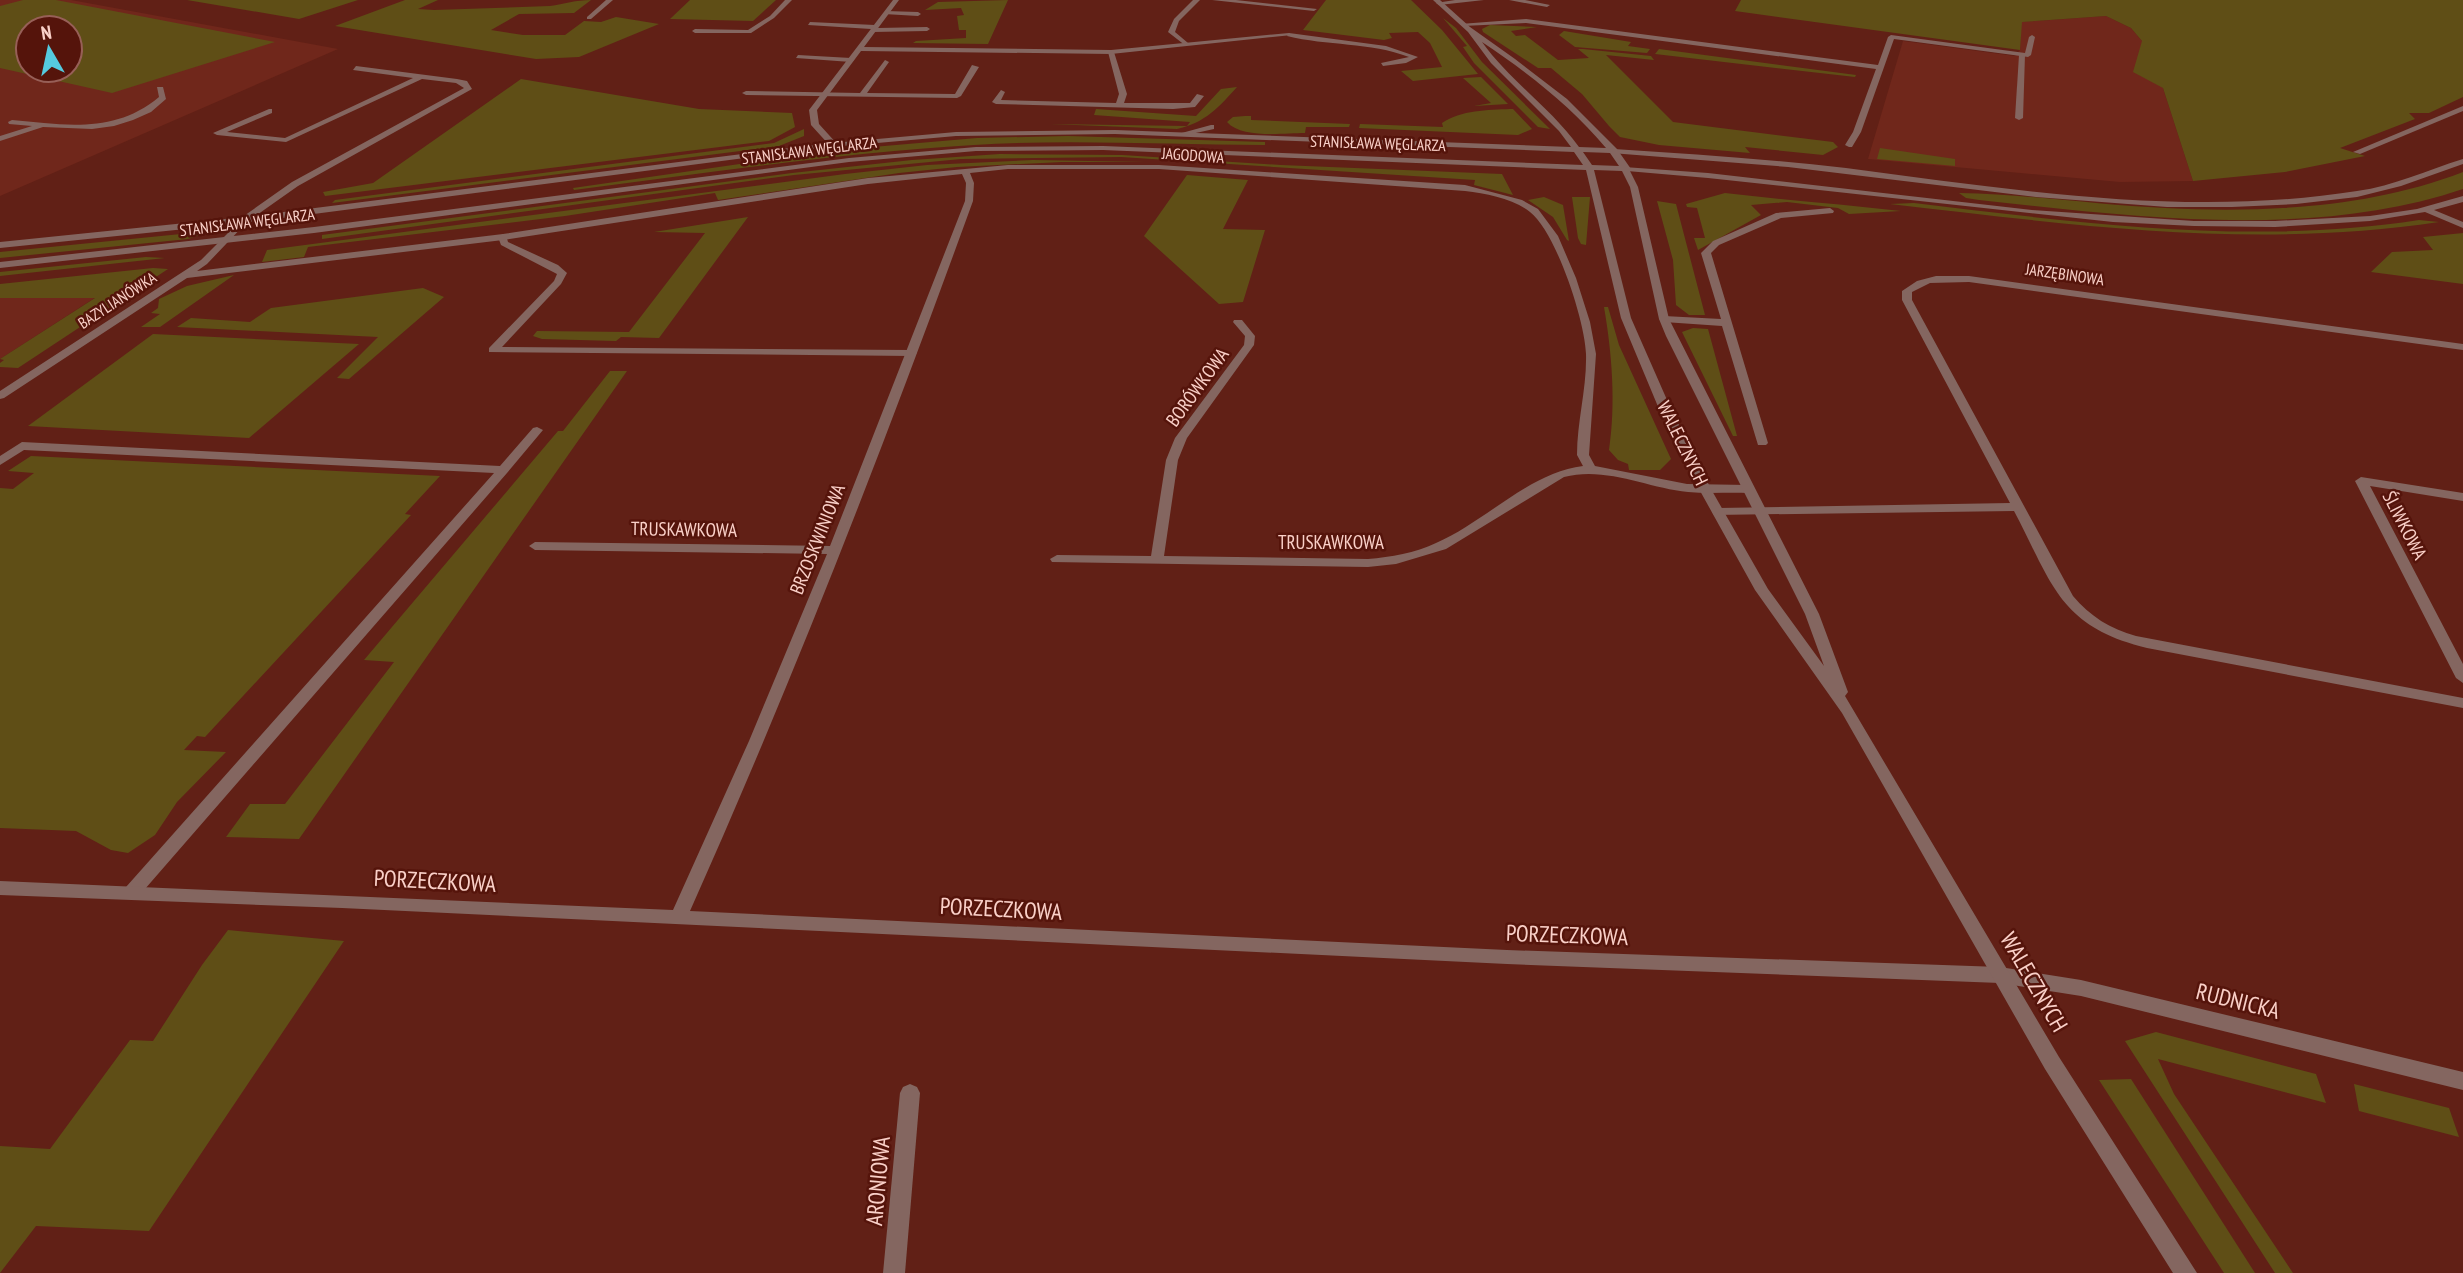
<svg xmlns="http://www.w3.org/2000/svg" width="2463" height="1273" viewBox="0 0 2463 1273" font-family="'PT Sans Narrow',sans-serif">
<rect width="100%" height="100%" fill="#612016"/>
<g fill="#70271b" fill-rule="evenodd">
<path d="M0 0H71L338 49 0 196ZM28 28H70V70H28Z"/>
<path d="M2106 16 2131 28 2142 41 2163 88 2193 181 2120 182 1868 159 1903 41 2015 56 2020 50 2021 22Z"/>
<path d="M57 296 96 297 0 359V298Z"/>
</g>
<g fill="#5f4e16" fill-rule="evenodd">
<path d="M23 0H56L275 42 112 93 0 68V6ZM70 28V70H28V28Z"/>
<path d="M187 0H358L299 19Z"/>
<path d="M405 0H438L418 9 434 10 550 6C564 4 576 0 591 0L574 13 519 14 491 30 523 35H565L584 21 601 22 616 17 659 24 579 57 536 59 335 26Z"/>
<path d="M690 0H776L753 21 670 19Z"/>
<path d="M1008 0 988 44 913 43 916 41 966 38V30H959L957 16 964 15 961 8 925 10 938 2Z"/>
<path d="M1326 0H1411L1442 30 1478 74 1413 81 1401 71 1442 67 1430 43 1418 32 1389 33 1392 38 1384 40 1303 30Z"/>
<path d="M1741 0H2463V97L2429 113H2409L2415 119 2340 148 2365 156 2285 172 2193 181 2163 88 2133 72 2142 41 2131 28 2106 16 2022 22 2020 50 1735 11Z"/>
<path d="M1443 18 1456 28 1482 62 1550 129 1538 127 1474 63 1463 47 1467 46Z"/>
<path d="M1490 25 1537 27 1511 31 1516 36 1525 35 1558 60 1589 58 1578 49H1583L1651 56 1654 60 1606 55 1673 122 1833 142 1838 147 1823 155 1745 147 1750 153 1659 145 1620 137 1609 126 1582 94 1551 68H1538L1483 32 1482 29Z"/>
<path d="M1564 31 1631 42 1628 46 1650 49 1647 53 1575 47 1559 35Z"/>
<path d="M1659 49 1856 75 1855 77 1655 54Z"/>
<path d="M1481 77 1508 104 1474 106 1491 103 1463 78Z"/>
<path d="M521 79 699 109 792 113 795 127 769 141 325 196 323 192 373 183Z"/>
<path d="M1237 87C1219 107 1205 123 1177 129L1050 124 1187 126 1190 122 1094 115 1096 109 1196 116 1221 89Z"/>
<path d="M1510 109H1513L1532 129 1518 135 1359 128 1360 124 1443 127 1442 123C1461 110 1488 110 1510 109Z"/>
<path d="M1245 116H1251V120L1350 124 1349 127H1306L1305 133C1283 133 1242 139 1227 122L1233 117Z"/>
<path d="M804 129V136L779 146 332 203 335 200 774 143Z"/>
<path d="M1068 136 1265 142V145C1168 145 1070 139 974 145 840 153 707 173 574 190L573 188 838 150 977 138Z"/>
<path d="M1880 148 1955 159V166L1877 159Z"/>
<path d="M1000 154 1122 155 1281 165 1502 174 1513 195 1474 185 1475 180 1121 157 961 159 794 175 322 239V235L792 173 912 160Z"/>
<path d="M1033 160 1147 162H1062L957 167 899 173 718 200 715 193 565 216 308 247 304 257 262 262 267 250 845 174 927 165Z"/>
<path d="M2463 172V189C2312 240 2135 217 1979 200L1966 198 1959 193C2028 194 2096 205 2165 208 2264 213 2370 208 2463 172Z"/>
<path d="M1187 175 1248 180 1223 229 1265 230 1243 302 1219 304 1144 236Z"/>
<path d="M1725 193C1783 200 1842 204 1901 211L1849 214 1838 208 1787 202 1751 205 1761 215 1698 250 1694 238H1705L1697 208 1687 207 1686 204Z"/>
<path d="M1544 197 1563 205 1569 241 1567 240 1553 217 1528 200Z"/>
<path d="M1572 197H1590L1586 245 1581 244 1578 238Z"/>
<path d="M1657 201 1676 204 1705 315H1689L1676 305 1673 260Z"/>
<path d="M1914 203C2081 223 2251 246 2419 220L2439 222C2255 250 2073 225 1890 204Z"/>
<path d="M748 217 659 338 621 337 616 341 542 339 533 336 537 331 629 332 705 233 654 232Z"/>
<path d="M191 233H206L188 239 0 258V252Z"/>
<path d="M2463 233V284L2371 272 2392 252 2433 250 2423 237Z"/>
<path d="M146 257 165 258 0 276V272Z"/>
<path d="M153 268 168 269 18 368 0 367V363L4 360 0 359 95 298H0V284Z"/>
<path d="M234 275 160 327H141L160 314 151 313 158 308 159 299 187 286Z"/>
<path d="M423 288 444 297 349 379 337 378 378 337 177 327 191 318 250 322 271 308Z"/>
<path d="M1604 307H1608L1619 345 1671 459 1660 470H1629L1628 464 1618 460 1609 450C1616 404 1612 353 1604 307Z"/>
<path d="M1693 328 1708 329 1737 436H1733L1682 332Z"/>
<path d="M153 334 359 344 249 438 28 426Z"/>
<path d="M610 371H627L299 839 226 837 250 804H285L394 662 364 660 558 431H563Z"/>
<path d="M31 456 440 476 405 514 411 515 205 737 197 736 184 750 226 752 177 802 155 835 128 853 111 850 76 831 0 828V488L13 489 34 473 8 471Z"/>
<path d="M228 930 344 941 149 1231 36 1226 0 1273V1146L50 1149 130 1040 153 1041 202 965Z"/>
<path d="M2156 1032 2316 1074 2326 1103 2158 1059 2174 1094 2293 1273H2275L2125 1041Z"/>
<path d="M2131 1079 2255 1273H2224L2099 1080Z"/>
<path d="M2354 1084 2449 1108 2459 1137 2359 1111Z"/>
</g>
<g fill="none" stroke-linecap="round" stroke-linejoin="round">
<g fill="#846660" fill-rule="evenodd">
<path d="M1193 0H1200L1179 21 1175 32 1188 43 1186 46 1168 32 1174 19Z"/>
<path d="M1212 0H1236L1317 9 1314 11Z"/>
<path d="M1455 0H1484L1439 5 1436 3Z"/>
<path d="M1509 0H1525L1550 5 1547 7Z"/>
<path d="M886 11 918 12 921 14 918 16 884 14Z"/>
<path d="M810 22 875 25 878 28 927 27 930 29 927 31 873 32 871 29 808 25Z"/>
<path d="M1289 33 1386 46 1418 57 1406 63 1383 66 1381 63 1409 57C1370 42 1327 46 1287 36Z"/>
<path d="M1111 50 1114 52 1127 94 1124 103H1190L1197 94 1204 96 1195 107 1173 109 996 104 992 102 1001 90 1005 92 1001 100 1116 103 1119 94 1108 52Z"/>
<path d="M2022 53 2025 55 2023 118 2019 120 2015 118 2019 55Z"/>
<path d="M798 55 851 58 854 60 851 62 796 58Z"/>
<path d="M885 60 889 62 867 93 955 94 972 65 979 67 961 96 957 98 746 95 742 93 746 91 860 93Z"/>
<path d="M356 66 457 79 467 81 472 89 298 186 247 222H241V218L292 182 464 88 456 83 422 79 286 142 217 135 213 133 269 109H272V113L227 132 285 138 413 78 353 70Z"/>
<path d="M157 87H163L166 99 151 112 133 120 114 126 92 129 43 127 0 141V136L32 126 9 124 8 122 12 120C65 125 115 134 159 97Z"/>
<path d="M2463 106V111L2360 154 2353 152Z"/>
<path d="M1211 125H1214V129L1182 136 1178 134Z"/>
<path d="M1830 208 1834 211 1833 213 1781 218 1719 245 1711 253 1768 443 1766 445H1758L1722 326 1664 322 1659 319 1664 316 1721 319 1701 253 1713 241 1776 213Z"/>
<path d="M503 234 506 235 508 242 558 265 567 273 561 284 502 347 912 350 917 353 912 356 489 352V348L554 281 557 274 501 245 498 237Z"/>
<path d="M537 427 543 430 507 473 138 897 132 899 126 897 123 892 126 887 494 473 24 450 0 465V456L22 442 500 466 533 428Z"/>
</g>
<g fill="#846660" fill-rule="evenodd">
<path d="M606 0H613L591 19H587V17Z"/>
<path d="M785 0H792L774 18 751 33H695L692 31 695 29 748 30 770 16Z"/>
<path d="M893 0H899L864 47 1111 50 1289 33 1292 35 1111 54 861 51 817 110 819 124 838 145 831 147 811 125 809 110Z"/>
<path d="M1526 19 1878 65 1888 37 1891 35 2025 53 2029 37 2032 35 2035 37 2031 55 2028 57 1894 39 1861 132 1852 147H1849L1845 145 1853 132 1876 69 1526 23 1463 26 1460 24Z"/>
<path d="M1614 149C1691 154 1769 159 1846 168 2015 190 2187 218 2357 191 2394 186 2427 170 2463 159V164L2401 186 2357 197 2296 204 2232 207H2167L2036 197 1788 167 1611 153V149Z"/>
<path d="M1008 165H1159L1465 185 1522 200 1538 209 1558 236 1576 278 1590 322 1596 354 1589 455 1595 466 1687 484 1748 485 1754 489 1748 493C1728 492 1708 494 1688 492 1647 488 1606 466 1564 477L1446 549 1396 564 1368 567 1052 562 1050 559 1057 555 1151 556 1166 460 1175 438 1244 345 1245 336 1233 322 1234 320H1242L1255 336 1254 345 1187 438 1178 460 1164 556 1368 559C1391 557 1415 553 1436 543 1485 522 1530 472 1583 466L1577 455C1577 421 1587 388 1586 354 1585 321 1556 232 1530 212 1512 198 1487 194 1465 191L1159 169H1008L970 173 974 183 973 201C886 441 794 678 690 911L1507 950 2000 967 2081 980 2463 1072V1090L2081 996 2000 983 1507 964 342 908 0 895V881L673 910 749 741 827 554 535 550 529 546 535 542 830 546 965 201 966 183 962 174 868 184 503 240 187 278 4 398 0 399V391L201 260 244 217 248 220 247 222 207 264 197 271 503 234 868 178Z"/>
<path d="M1624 167 1708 173 2032 210 2194 221H2275L2370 216 2417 209 2463 196V202L2434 210 2463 222V228L2425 212 2370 221 2275 227 2194 226 2113 222 1708 178 1627 171 1623 169Z"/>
<path d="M1936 276H1969L2463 344V350L1969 282 1930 283 1912 292V300L2073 596C2090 616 2110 629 2136 636L2463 698V708L2147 648C2059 627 2052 583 2014 511L1714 515 1712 512 1714 509 1718 508 2010 503 1902 300V291L1917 281Z"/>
<path d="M2361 477 2463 493V501L2370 486 2463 664V683L2456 678 2355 481Z"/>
<path d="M910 1084 917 1087 920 1093 905 1273H883L900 1093 903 1087Z"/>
</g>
<path fill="#846660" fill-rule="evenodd" d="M1433 0H1440L1470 27 1515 59 1567 99 1617 149 1631 169 1630 171 1638 187 1669 319 1819 614 1848 692 1845 696 2059 1057 2197 1273H2173L2045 1069 1842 713 1755 590 1699 489 1659 409 1621 318 1586 170 1103 150 976 151 849 162 314 233 0 268V262L314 227 849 158 976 147 1103 146 1583 165 1574 152 1115 134 956 136 821 148 244 223 0 248V242L244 217 821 144 956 132 1115 130 1571 147 1559 131 1491 63 1468 32ZM1482 42C1527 72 1571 106 1606 148L1579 147C1551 108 1510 81 1482 42ZM1583 152 1610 153 1619 166 1592 165ZM1594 170 1622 171 1630 187 1659 319 1666 336 1805 614 1824 666 1768 589 1711 489 1671 409 1631 318Z"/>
</g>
<g text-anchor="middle" stroke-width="5" stroke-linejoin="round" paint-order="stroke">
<g font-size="16" fill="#fad0c8" stroke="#55140b">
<text transform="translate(1378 143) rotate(2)" y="6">STANISŁAWA WĘGLARZA</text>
<text transform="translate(809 150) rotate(-7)" y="6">STANISŁAWA WĘGLARZA</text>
<text transform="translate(1193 155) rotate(4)" y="6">JAGODOWA</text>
<text transform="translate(247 222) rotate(-7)" y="6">STANISŁAWA WĘGLARZA</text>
<text transform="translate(2065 274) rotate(8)" y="6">JARZĘBINOWA</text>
<text transform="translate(117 300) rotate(-33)" y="6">BAZYLIANÓWKA</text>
</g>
<g font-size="19" fill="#fad0c8" stroke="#55140b">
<text transform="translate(1197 387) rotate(-54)" y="7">BORÓWKOWA</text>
<text transform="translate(1683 443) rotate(64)" y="7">WALECZNYCH</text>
<text transform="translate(2405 525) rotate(63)" y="7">ŚLIWKOWA</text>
<text transform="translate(684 529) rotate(1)" y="7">TRUSKAWKOWA</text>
<text transform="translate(817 539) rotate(-68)" y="7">BRZOSKWINIOWA</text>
<text x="1331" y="549">TRUSKAWKOWA</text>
</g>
<g font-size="23" fill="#fad0c8" stroke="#55140b">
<text transform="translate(435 881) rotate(3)" y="8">PORZECZKOWA</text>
<text transform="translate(1001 909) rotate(3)" y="8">PORZECZKOWA</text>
<text transform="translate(1567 935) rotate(2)" y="8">PORZECZKOWA</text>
<text transform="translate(2034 982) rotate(60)" y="8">WALECZNYCH</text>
<text transform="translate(2238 1001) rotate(14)" y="8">RUDNICKA</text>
<text transform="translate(878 1181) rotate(-85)" y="8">ARONIOWA</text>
</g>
</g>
<g transform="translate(49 49) rotate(351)"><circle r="33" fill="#55140b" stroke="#975f57" stroke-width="2"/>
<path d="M0-5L12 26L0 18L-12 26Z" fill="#55cadf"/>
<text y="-10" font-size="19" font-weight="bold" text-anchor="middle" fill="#fad0c8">N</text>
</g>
</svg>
